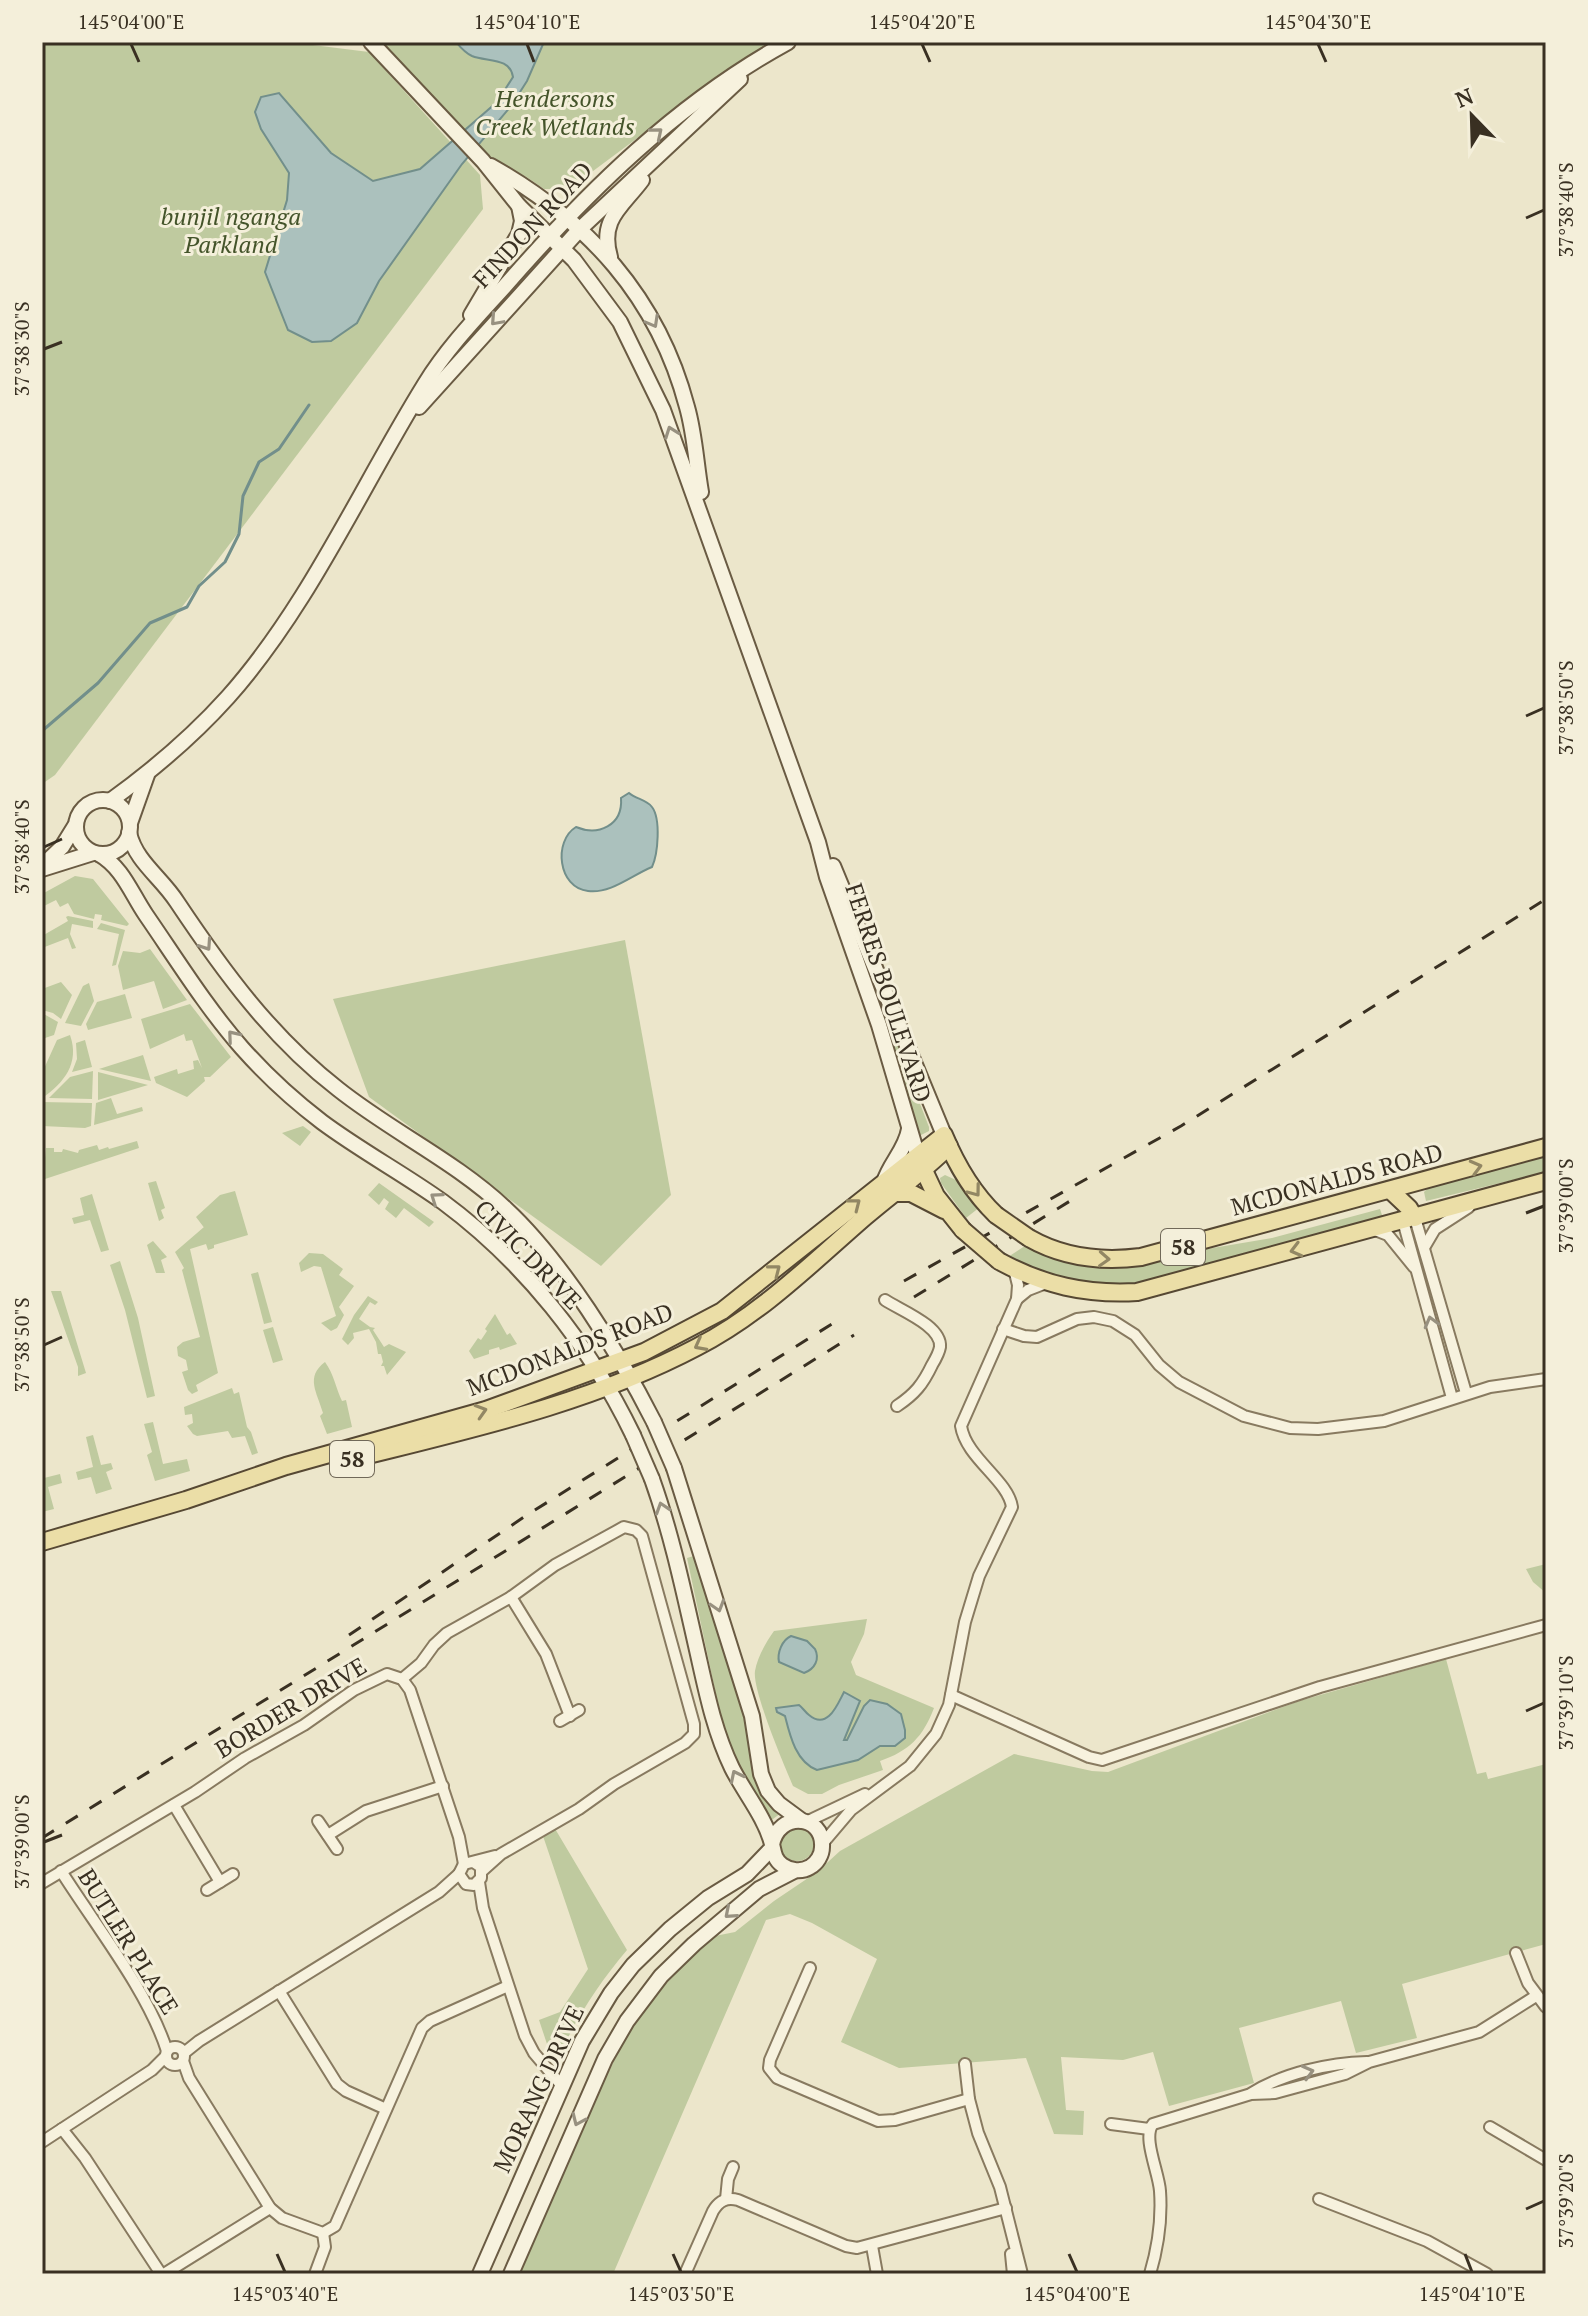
<svg xmlns="http://www.w3.org/2000/svg" width="1588" height="2316" viewBox="0 0 1588 2316" font-family="'PT Serif',serif">
<rect width="100%" height="100%" fill="#ece6cb"/>
<g fill="#bfca9f">
<path d="M42 42H289L369 52 480 175 483 209 55 775 42 784Z"/>
<path d="M379 42H774L726 72 581 180 559 189H544L525 176 494 161 454 118 451 120Z"/>
<path d="M75 876 93 879 129 924 127 926 101 920 102 915 95 914 94 919 74 914 68 903 60 907 56 900 42 907V894Z"/>
<path d="M68 916 93 921V928L72 924 70 934 76 948 72 949 68 938 42 948V936L68 921 66 917Z"/>
<path d="M101 923 125 930 116 965 112 966 119 934 97 929Z"/>
<path d="M625 940 671 1195 601 1266 369 1097 333 999Z"/>
<path d="M150 949 187 1000 163 1009 154 981 123 990 118 966 123 951 140 953Z"/>
<path d="M867 966 929 1127V1131L919 1136 863 968Z"/>
<path d="M61 982 72 995 61 1019 53 1013 42 1010V989Z"/>
<path d="M89 983 94 1001 81 1026 65 1023 83 986Z"/>
<path d="M125 994 132 1018 88 1030 86 1024 97 1002Z"/>
<path d="M190 1004 231 1057 210 1077H204L205 1081 187 1097 156 1083 154 1077 177 1069 178 1074 194 1069 193 1061 198 1060 202 1068 192 1040 186 1041 184 1034 150 1049 141 1019Z"/>
<path d="M42 1013 58 1022 54 1035 42 1039Z"/>
<path d="M70 1035C80 1063 64 1083 42 1098V1073L57 1040Z"/>
<path d="M85 1040 92 1067 72 1072 77 1059 76 1043Z"/>
<path d="M143 1055 151 1081 99 1069Z"/>
<path d="M93 1071 92 1099 49 1098 70 1077Z"/>
<path d="M98 1072 148 1085 98 1100Z"/>
<path d="M111 1098 117 1114 142 1107 143 1111 94 1125 96 1103Z"/>
<path d="M42 1102 92 1103 91 1126 85 1128 42 1126Z"/>
<path d="M303 1126 311 1132 300 1146 282 1133Z"/>
<path d="M137 1141 139 1148 42 1180V1159L45 1158 46 1148H54V1152H62L63 1149 78 1153 79 1150 97 1145 99 1150 108 1147 109 1149Z"/>
<path d="M1546 1152V1172L1426 1201 1424 1192 1430 1186Z"/>
<path d="M945 1175 956 1180 980 1207 966 1218 941 1183 940 1178Z"/>
<path d="M156 1181 165 1208 161 1210 164 1218 159 1221 148 1183Z"/>
<path d="M379 1183 434 1222 429 1227 404 1208 396 1218 385 1209 389 1202 384 1198 379 1205 368 1195Z"/>
<path d="M235 1191 248 1235 214 1245V1248L208 1250 206 1244 190 1249 218 1373 196 1385 198 1391 192 1394 188 1390 182 1372 188 1370 186 1360 178 1356 177 1347 183 1342 200 1337 182 1270 184 1268 175 1252 204 1227 212 1238 196 1217 220 1195Z"/>
<path d="M92 1194 109 1250 101 1252 90 1220 74 1224 72 1218 84 1215 80 1198Z"/>
<path d="M1380 1209 1383 1218 1126 1287 1063 1282 1008 1257 1028 1244 1052 1254 1183 1253 1272 1238Z"/>
<path d="M153 1241 167 1257 161 1260 165 1273H156L147 1245Z"/>
<path d="M309 1253 323 1254 343 1269 339 1275 354 1286 339 1307 344 1315 337 1328 331 1331 321 1323 336 1316 321 1267 314 1266 301 1272 299 1263Z"/>
<path d="M120 1261 138 1318 155 1396 147 1398 125 1310 110 1265Z"/>
<path d="M258 1272 272 1322 264 1324 251 1274Z"/>
<path d="M51 1291H61L86 1373 78 1376V1367Z"/>
<path d="M368 1296 378 1302 375 1305 370 1302 359 1319 370 1327 375 1328 373 1330 384 1347 389 1344 406 1352 387 1375 384 1366H381L383 1362 381 1354H378L376 1342 369 1329 353 1333 354 1338 348 1345 342 1339 354 1315Z"/>
<path d="M495 1314 507 1335 510 1333 517 1344 500 1350 499 1347 489 1350V1354L474 1359 469 1351 478 1338 481 1340 487 1331 485 1329Z"/>
<path d="M273 1327 283 1360 273 1363 263 1330Z"/>
<path d="M325 1362C334 1374 336 1389 342 1401L346 1400 352 1427 327 1434 320 1416 323 1413C317 1392 305 1377 325 1362Z"/>
<path d="M232 1388 234 1394 239 1392 247 1427 251 1432 258 1453 252 1455 245 1436 232 1438 228 1431 197 1436 193 1434 187 1426 193 1423 192 1414 185 1415 184 1407Z"/>
<path d="M153 1422 163 1464 187 1459 190 1471 155 1481 147 1455 152 1452 144 1424Z"/>
<path d="M93 1435 101 1465 111 1463 113 1469 106 1472 112 1489 96 1494 91 1477 78 1480 76 1472 93 1467 86 1437Z"/>
<path d="M42 1474 44 1478 60 1474 62 1483 48 1487 54 1509 42 1512Z"/>
<path d="M697 1555 781 1813 769 1822 742 1777 723 1728 687 1558Z"/>
<path d="M1546 1564V1593L1533 1582 1526 1569Z"/>
<path d="M867 1619 864 1634 851 1662 856 1675 934 1708C923 1737 909 1751 880 1761L883 1770 839 1785 822 1794H808L793 1786C784 1765 752 1690 755 1671 757 1658 766 1642 774 1631Z"/>
<path d="M1446 1659 1477 1774 1486 1772 1488 1779 1546 1764V1944L1402 1984 1417 2038 1356 2053 1341 2001 1239 2028 1254 2083 1169 2106 1153 2052 1123 2060 1061 2057 1066 2110 1084 2111 1083 2135 1054 2134 1026 2058 899 2068 841 2042 877 1959 812 1923 790 1914 766 1920 613 2274H520L608 2073 626 2037 653 1998 685 1963 715 1936 735 1932 774 1901 817 1872 840 1851 1014 1754 1092 1771 1108 1772 1299 1701Z"/>
<circle cx="797" cy="1844" r="17"/>
<path d="M554 1827 627 1950C599 1983 577 2017 559 2056L547 2044 539 2020 560 2012 588 1969 542 1833Z"/>
</g>
<g fill="#abc1bd" stroke="#728f8b" stroke-width="2">
<path d="M456 42H544L527 81 511 106 462 164 379 281 357 323 331 341 312 342 288 330 265 272 287 200 289 173 261 129 255 112 261 97 279 93 331 153 373 181 420 169 497 102 513 77C510 57 487 62 472 56 465 53 461 48 456 42Z"/>
<path d="M629 793C636 799 647 800 652 807 661 819 658 854 652 867 632 875 611 894 588 891 558 888 553 841 576 827 598 836 623 826 621 798Z"/>
<path d="M791 1636 807 1641 815 1649C820 1659 815 1669 804 1673L779 1662C777 1653 782 1640 791 1636Z"/>
<path d="M844 1692 860 1701 844 1740H847L864 1706 870 1700 887 1704 901 1714 905 1730V1738L895 1746H880L858 1760 817 1770C796 1762 790 1736 785 1716L777 1712 776 1708 799 1705C803 1708 805 1712 809 1715 828 1731 838 1703 844 1692Z"/>
</g>
<g fill="none" stroke-linecap="round" stroke-linejoin="round">
<path stroke="#728f8b" stroke-width="3" d="M42 731 98 683 150 623 187 607 199 586 225 562 239 534 243 496 259 462 279 449 309 405"/>
<g stroke="#887a60" stroke-width="14">
<g id="street">
<path d="M1415 1218 1466 1393"/>
<path d="M1403 1221 1452 1398"/>
<path d="M1375 1230 1388 1235 1414 1267"/>
<path d="M1425 1246 1435 1229 1469 1207"/>
<path d="M1017 1299 1028 1290 1046 1283"/>
<path d="M885 1300C900 1310 942 1326 940 1347 939 1353 935 1360 932 1365 923 1384 915 1394 897 1406"/>
<path d="M1003 1329 1024 1336 1037 1337 1077 1319 1094 1317 1113 1321 1135 1335 1159 1365 1179 1382 1244 1416 1290 1428 1318 1429 1384 1421 1490 1387 1546 1379"/>
<path d="M511 1597 546 1654 570 1716"/>
<path d="M402 1679 421 1663 434 1645 447 1633 511 1597 555 1565 624 1527 636 1530 642 1536 694 1724V1734L685 1743 614 1784 579 1809 501 1854 482 1871"/>
<path d="M951 1695 1089 1757 1102 1760 1320 1687 1546 1625"/>
<path d="M560 1721 579 1710"/>
<path d="M174 1805 220 1882"/>
<path d="M318 1821 337 1849"/>
<path d="M806 1822 865 1794"/>
<path d="M328 1835 366 1811 443 1786"/>
<path d="M823 1843 851 1810 910 1766 936 1734 949 1705 965 1622 979 1576 1012 1507C1008 1480 966 1458 961 1426L1017 1299 1018 1285 1014 1269"/>
<path d="M475 1863 481 1867V1878L474 1885 466 1884 459 1874 464 1864 495 1856"/>
<path d="M61 1871C95 1925 148 1991 167 2051"/>
<path d="M479 1882 483 1908 525 2036 534 2053 562 2086"/>
<path d="M42 1883 195 1792 245 1758 304 1725 354 1690 387 1674 402 1679 410 1690 459 1837 464 1864"/>
<path d="M207 1890 233 1874"/>
<path d="M1516 1953 1528 1983 1546 2007"/>
<path d="M810 1968 770 2060 769 2068 777 2078 878 2121 895 2120 969 2099"/>
<path d="M279 1991 337 2084 346 2091 386 2109"/>
<circle cx="175" cy="2056" r="9"/>
<path d="M184 2053 199 2041 439 1892 459 1874"/>
<path d="M183 2061 189 2078 270 2208 282 2218 323 2233 335 2226 422 2028 430 2021 508 1986"/>
<path d="M965 2064 969 2099 978 2133 1000 2187 1022 2274"/>
<path d="M1252 2093C1284 2073 1329 2063 1367 2062"/>
<path d="M1111 2124 1149 2129"/>
<path d="M1490 2127 1546 2160"/>
<path d="M62 2129 85 2158 161 2274"/>
<path d="M42 2142 152 2070 166 2056"/>
<path d="M726 2199 728 2179 733 2167"/>
<path d="M1319 2199 1427 2241 1487 2274"/>
<path d="M872 2246 877 2274"/>
<path d="M1011 2254 1013 2274"/>
<path d="M164 2274 270 2208"/>
<path d="M315 2274 325 2247 323 2233"/>
<path d="M685 2274 713 2211C719 2201 726 2197 738 2200L846 2246 857 2248 1006 2208"/>
<path d="M1150 2274C1158 2247 1162 2219 1160 2191 1159 2173 1142 2137 1153 2124L1251 2094 1275 2093 1345 2074 1369 2062 1479 2032 1536 1996"/>
</g>
</g>
<g stroke="#6a5b43" stroke-width="18">
<g id="secondary">
<path d="M371 42 483 161 519 206 574 260 620 322 663 410 818 842 827 877 879 1025 918 1157"/>
<path d="M491 166C588 221 658 297 687 407 695 435 696 463 701 492"/>
<path d="M610 257C599 219 622 207 642 180"/>
<path d="M471 315 519 234 522 221 519 206"/>
<path d="M419 407 580 229 740 79"/>
<circle cx="103" cy="827" r="27"/>
<path d="M110 801C153 770 193 736 228 697 309 606 361 487 425 384 447 348 477 317 505 286 588 191 677 103 788 42"/>
<path d="M130 823 147 775"/>
<path d="M129 833C136 862 161 877 177 902 223 971 271 1037 338 1089 392 1132 455 1161 506 1209 562 1261 619 1353 654 1422"/>
<path d="M99 854C123 868 131 893 146 915 177 960 206 1007 242 1048 266 1075 293 1100 322 1122 361 1151 404 1174 443 1202 524 1262 589 1344 633 1435"/>
<path d="M42 866 62 847 75 826"/>
<path d="M833 866 944 1135"/>
<path d="M42 869 93 853"/>
<path d="M884 1182C890 1163 906 1149 909 1129"/>
<path d="M674 1468 752 1716 761 1774 768 1791 779 1804 802 1821"/>
<path d="M652 1479C672 1535 684 1593 697 1650 706 1690 714 1731 732 1768 744 1792 765 1817 772 1844 774 1852 774 1859 782 1865 790 1871 802 1872 810 1867 817 1863 822 1855 822 1847 824 1814 778 1811 772 1845"/>
<path d="M480 2274 582 2041 611 1993 633 1965 670 1929 708 1898 747 1874 772 1848"/>
<path d="M511 2274 605 2059 627 2021 661 1976 694 1944 759 1889 794 1871"/>
</g>
</g>
<g stroke="#564833" stroke-width="20">
<g id="primary">
<path d="M920 1162 936 1196 963 1230"/>
<path d="M1390 1190 1409 1208 1415 1218"/>
<path d="M895 1193H911L944 1210"/>
<path d="M1029 1238C1064 1258 1102 1262 1141 1257L1546 1147"/>
<path d="M999 1261C1043 1285 1086 1295 1137 1292L1546 1181"/>
<path d="M356 1458C472 1429 591 1403 697 1347 760 1315 812 1263 865 1217 893 1193 923 1172 949 1146"/>
<path d="M42 1542 186 1500 286 1466 486 1410 644 1352 722 1311 944 1135C957 1166 972 1192 996 1215"/>
</g>
</g>
<use href="#street" stroke="#f7f2de" stroke-width="10"/>
<use href="#secondary" stroke="#f7f2de" stroke-width="14"/>
<use href="#primary" stroke="#ebdea7" stroke-width="16"/>
<g stroke="#393022" stroke-width="3" stroke-dasharray="14 14" stroke-linecap="butt">
<path d="M904 1281 1181 1126 1546 899"/>
<path d="M914 1297 1070 1201"/>
<path d="M349 1635 527 1515 843 1317"/>
<path d="M42 1838 854 1335"/>
</g>
<g stroke="#6a5b43" stroke-width="18" stroke-linecap="butt">
<g id="secondary-bridge">
<path d="M654 1422 674 1468"/>
<path d="M633 1435 652 1479"/>
</g>
</g>
<g stroke="#564833" stroke-width="20" stroke-linecap="butt">
<g id="primary-bridge">
<path d="M996 1215 1029 1238"/>
<path d="M963 1230 999 1261"/>
</g>
</g>
<use href="#secondary-bridge" stroke="#f7f2de" stroke-width="14"/>
<use href="#primary-bridge" stroke="#ebdea7" stroke-width="16"/>
</g>
<defs><path id="oneway-chevron" d="M-2-3.5L2.5 0L-2 3.5" fill="none" stroke-width="1.6" stroke-linecap="round" stroke-linejoin="round" transform="scale(2)"/></defs>
<g stroke="#989180">
<use href="#oneway-chevron" transform="translate(657 133) rotate(-40)"/>
<use href="#oneway-chevron" transform="translate(496 320) rotate(132)"/>
<use href="#oneway-chevron" transform="translate(653 322) rotate(61)"/>
<use href="#oneway-chevron" transform="translate(671 432) rotate(-110)"/>
<use href="#oneway-chevron" transform="translate(206 945) rotate(56)"/>
<use href="#oneway-chevron" transform="translate(233 1036) rotate(-130)"/>
<use href="#oneway-chevron" transform="translate(436 1198) rotate(-145)"/>
<use href="#oneway-chevron" transform="translate(1431 1322) rotate(-105)"/>
<use href="#oneway-chevron" transform="translate(662 1508) rotate(-108)"/>
<use href="#oneway-chevron" transform="translate(718 1606) rotate(73)"/>
<use href="#oneway-chevron" transform="translate(736 1776) rotate(-116)"/>
<use href="#oneway-chevron" transform="translate(730 1913) rotate(139)"/>
<use href="#oneway-chevron" transform="translate(1308 2072) rotate(-15)"/>
<use href="#oneway-chevron" transform="translate(578 2120) rotate(114)"/>
</g>
<g stroke="#928764">
<use href="#oneway-chevron" transform="translate(1476 1167) rotate(-15)"/>
<use href="#oneway-chevron" transform="translate(975 1191) rotate(53)"/>
<use href="#oneway-chevron" transform="translate(855 1204) rotate(-38)"/>
<use href="#oneway-chevron" transform="translate(1296 1250) rotate(165)"/>
<use href="#oneway-chevron" transform="translate(1104 1259) rotate(3)"/>
<use href="#oneway-chevron" transform="translate(775 1270) rotate(-38)"/>
<use href="#oneway-chevron" transform="translate(700 1345) rotate(152)"/>
<use href="#oneway-chevron" transform="translate(481 1411) rotate(-17)"/>
</g>
<path fill="none" stroke="#393022" stroke-width="3" d="M131 44 139 62M527 44 534 62M922 44 930 62M1318 44 1326 62M1526 218 1544 210M44 349 62 342M1526 716 1544 708M44 847 62 839M1526 1213 1544 1206M44 1345 62 1337M1526 1711 1544 1703M44 1842 62 1835M1526 2209 1544 2201M277 2254 285 2272M673 2254 681 2272M1069 2254 1077 2272M1465 2254 1472 2272"/>
<g text-anchor="middle" stroke-width="6" stroke-linejoin="round" paint-order="stroke">
<g fill="#f4efda" stroke="#716959" stroke-width="2">
<rect x="1161" y="1229" width="44" height="36" rx="6"/>
<rect x="330" y="1441" width="44" height="36" rx="6"/>
</g>
<g font-size="22" font-weight="bold" fill="#393022">
<text x="1183" y="1255">58</text>
<text x="352" y="1467">58</text>
</g>
<g font-size="24" font-style="italic" fill="#44542a" stroke="#f4efda">
<text x="555" y="107">Hendersons<tspan x="555" dy="28">Creek Wetlands</tspan></text>
<text x="231" y="225">bunjil nganga<tspan x="231" dy="28">Parkland</tspan></text>
</g>
<g font-size="24" fill="#393022" stroke="#f4efda">
<text transform="translate(533 225) rotate(-47)" y="8">FINDON ROAD</text>
<text transform="translate(888 993) rotate(72)" y="8">FERRES BOULEVARD</text>
<text transform="translate(1337 1180) rotate(-15)" y="8">MCDONALDS ROAD</text>
<text transform="translate(528 1255) rotate(46)" y="8">CIVIC DRIVE</text>
<text transform="translate(570 1350) rotate(-21)" y="8">MCDONALDS ROAD</text>
<text transform="translate(291 1708) rotate(-31)" y="8">BORDER DRIVE</text>
<text transform="translate(128 1942) rotate(58)" y="8">BUTLER PLACE</text>
<text transform="translate(539 2089) rotate(-65)" y="8">MORANG DRIVE</text>
</g>
</g>
<rect width="1588" height="2316" fill="none" stroke="#f4efda" stroke-width="88"/>
<g transform="translate(1472 116) rotate(337)" stroke="#f4efda" stroke-width="6" paint-order="stroke">
<path d="M0-6L14 30L0 20L-14 30Z" fill="#393022"/>
<text y="-12" font-size="22" font-weight="bold" text-anchor="middle" fill="#393022">N</text>
</g>
<rect x="44" y="44" width="1500" height="2228" fill="none" stroke="#393022" stroke-width="3"/>
<g font-size="20" text-anchor="middle" fill="#393022">
<text x="131" y="29">145°04'00"E</text>
<text x="527" y="29">145°04'10"E</text>
<text x="922" y="29">145°04'20"E</text>
<text x="1318" y="29">145°04'30"E</text>
<text transform="translate(1566 210) rotate(-90)" y="7">37°38'40"S</text>
<text transform="translate(22 349) rotate(-90)" y="7">37°38'30"S</text>
<text transform="translate(1566 708) rotate(-90)" y="7">37°38'50"S</text>
<text transform="translate(22 847) rotate(-90)" y="7">37°38'40"S</text>
<text transform="translate(1566 1206) rotate(-90)" y="7">37°39'00"S</text>
<text transform="translate(22 1345) rotate(-90)" y="7">37°38'50"S</text>
<text transform="translate(1566 1703) rotate(-90)" y="7">37°39'10"S</text>
<text transform="translate(22 1842) rotate(-90)" y="7">37°39'00"S</text>
<text transform="translate(1566 2201) rotate(-90)" y="7">37°39'20"S</text>
<text x="285" y="2301">145°03'40"E</text>
<text x="681" y="2301">145°03'50"E</text>
<text x="1077" y="2301">145°04'00"E</text>
<text x="1472" y="2301">145°04'10"E</text>
</g>
</svg>
